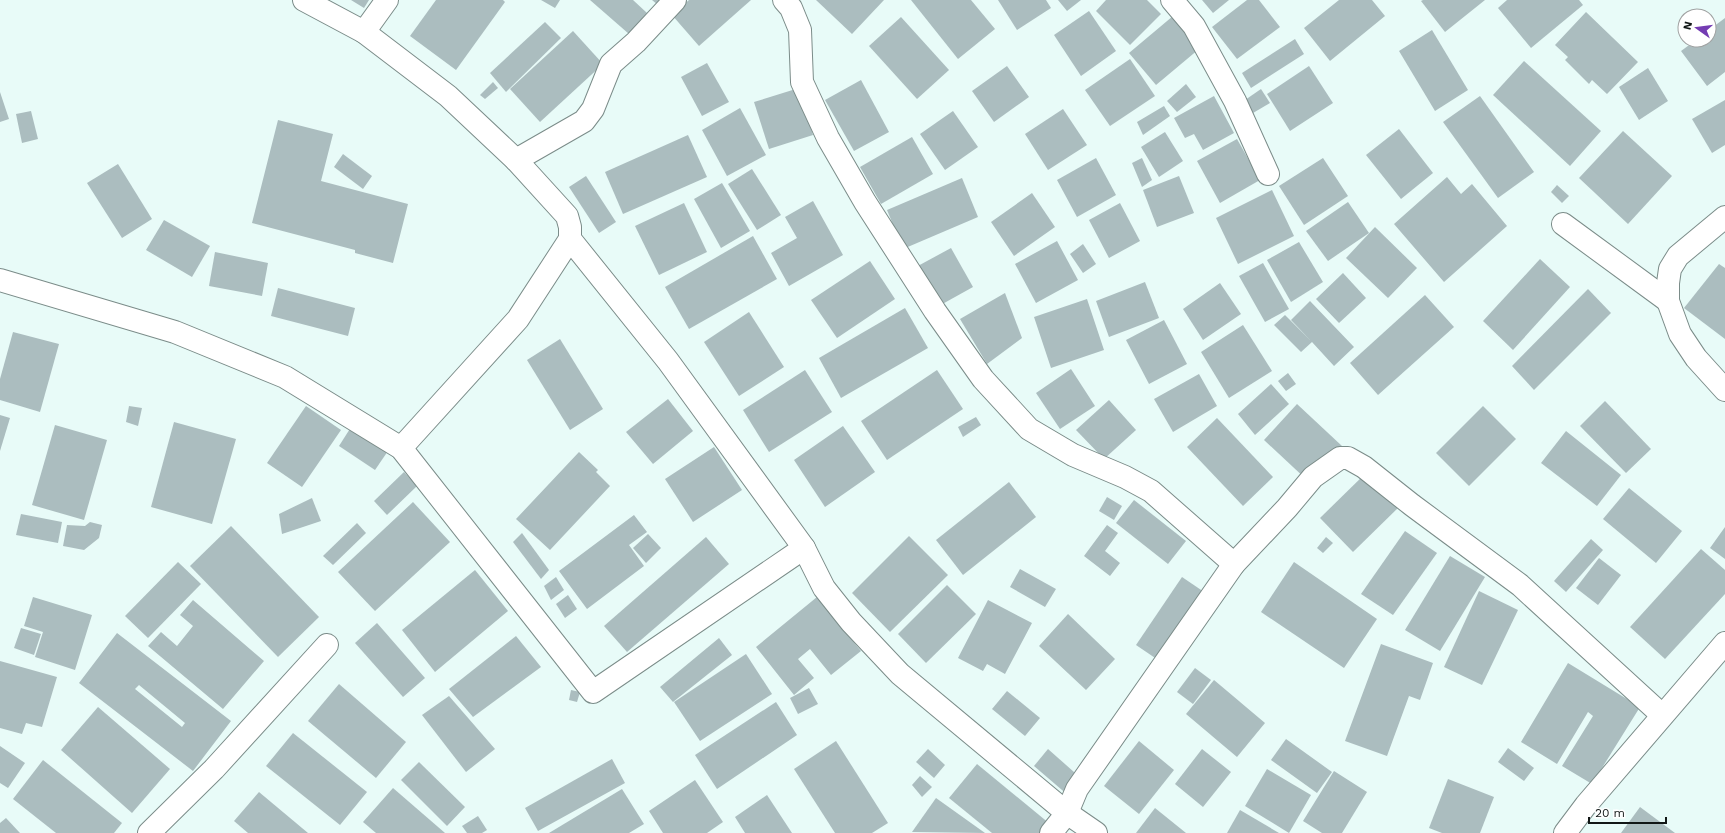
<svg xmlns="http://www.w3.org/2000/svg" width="1725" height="833" viewBox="0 0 1725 833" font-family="'Work Sans',sans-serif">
<rect width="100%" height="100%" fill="#e8fbf8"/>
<g fill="#abbdbf" fill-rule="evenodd">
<path d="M351 0H369L364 8Z"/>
<path d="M436 0H503L505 2 456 70 410 36Z"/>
<path d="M541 0H560L555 8Z"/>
<path d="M590 0H633L647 13 629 34Z"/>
<path d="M652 0H661L658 5Z"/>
<path d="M689 0H751L699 46 672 15Z"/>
<path d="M816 0H884L852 34Z"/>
<path d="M911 0H971L995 29 958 59Z"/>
<path d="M998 0H1046L1051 8 1017 30Z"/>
<path d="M1058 0H1081L1067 11Z"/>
<path d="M1106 0H1147L1161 14 1130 45 1096 11Z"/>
<path d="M1202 0H1229L1213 13Z"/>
<path d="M1247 0H1259L1280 27 1237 59 1212 27Z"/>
<path d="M1339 0H1372L1385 16 1330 61 1304 28Z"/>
<path d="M1423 0H1485L1445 32 1421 1Z"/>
<path d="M1507 0H1579L1583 5 1531 48 1498 8Z"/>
<path d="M1089 11 1116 51 1081 76 1054 35Z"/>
<path d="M1586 12 1638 62 1607 94 1592 80 1589 84 1565 60 1568 57 1555 45Z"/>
<path d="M1173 16 1199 49 1156 85 1129 53Z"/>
<path d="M901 17 949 70 917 99 869 46Z"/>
<path d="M1725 18V72L1707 86 1681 51 1696 40H1709V30Z"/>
<path d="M545 22 561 38 506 92 490 73Z"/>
<path d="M1432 30 1468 90 1435 111 1399 51Z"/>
<path d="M573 31 603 64 540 122 510 89Z"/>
<path d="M1295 39 1304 54 1251 88 1242 73Z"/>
<path d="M1130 59 1155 96 1110 126 1085 90Z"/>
<path d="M1524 61 1601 131 1570 166 1493 95Z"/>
<path d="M707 63 729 102 702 116 681 77Z"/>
<path d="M1007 66 1029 97 994 122 972 91Z"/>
<path d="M1309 66 1333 103 1290 131 1267 94Z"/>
<path d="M1648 68 1668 101 1639 120 1619 87Z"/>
<path d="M861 80 889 132 854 151 825 100Z"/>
<path d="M493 82 498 88 485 99 480 95Z"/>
<path d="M1186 84 1196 97 1177 112 1167 101Z"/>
<path d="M799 88 813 135 769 149 754 102Z"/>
<path d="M1261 89 1270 103 1253 113 1245 100Z"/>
<path d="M0 92 9 119 0 122Z"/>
<path d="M1214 96 1234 133 1203 150 1194 134 1185 138 1174 118Z"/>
<path d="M1480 96 1534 172 1498 198 1443 122Z"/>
<path d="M1725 100V145L1712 153 1692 119Z"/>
<path d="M1164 106 1170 116 1143 135 1137 122Z"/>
<path d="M740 108 766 155 727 176 702 130Z"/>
<path d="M1063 109 1087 145 1048 170 1025 134Z"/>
<path d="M31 111 38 139 22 143 16 114Z"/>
<path d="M953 111 978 147 945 170 920 134Z"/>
<path d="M278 120 333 134 321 181 408 204 393 263 355 253V250L252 223Z"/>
<path d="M1399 129 1433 173 1401 199 1366 155Z"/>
<path d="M1623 131 1672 176 1628 224 1579 178Z"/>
<path d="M1165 132 1183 161 1159 177 1141 147Z"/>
<path d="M688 135 707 177 623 214 605 172Z"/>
<path d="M912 137 933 174 881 204 860 167Z"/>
<path d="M1237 139 1260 180 1220 203 1197 161Z"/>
<path d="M343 154 372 176 363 189 334 167Z"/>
<path d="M1096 158 1116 195 1077 217 1057 180Z"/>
<path d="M1142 158 1152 180 1142 187 1132 163Z"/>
<path d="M1323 158 1348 196 1304 225 1279 186Z"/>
<path d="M118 164 152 219 122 238 87 183Z"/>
<path d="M752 169 781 215 757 230 728 184Z"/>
<path d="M586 176 616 222 599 233 569 187Z"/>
<path d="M1179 176 1194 213 1157 227 1143 190Z"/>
<path d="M1447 177 1461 194 1472 184 1507 226 1444 282 1394 224Z"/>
<path d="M962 178 978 217 903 249 887 210Z"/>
<path d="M722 183 750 231 721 248 694 199Z"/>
<path d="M1557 185 1569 196 1562 203 1551 192Z"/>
<path d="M1272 190 1294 236 1238 264 1216 218Z"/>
<path d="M1032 193 1055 227 1014 256 991 222Z"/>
<path d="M813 201 843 255 789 286 771 253 797 238 785 217Z"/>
<path d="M1348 202 1369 233 1328 261 1306 231Z"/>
<path d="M684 203 707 252 659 275 635 226Z"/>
<path d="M1120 203 1140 241 1109 258 1089 220Z"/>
<path d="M164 220 210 246 192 277 146 250Z"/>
<path d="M1375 227 1417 268 1388 298 1346 258Z"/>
<path d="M753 236 777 279 689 329 665 287Z"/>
<path d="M1057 241 1078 280 1036 303 1015 264Z"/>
<path d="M1299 242 1323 282 1291 302 1267 260Z"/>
<path d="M1083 244 1096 264 1083 273 1070 254Z"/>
<path d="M951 248 973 287 937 307 916 267Z"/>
<path d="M215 252 268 263 262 296 209 286Z"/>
<path d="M1540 259 1570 287 1513 350 1483 321Z"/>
<path d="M870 261 895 299 837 338 811 300Z"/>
<path d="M1263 263 1289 309 1265 322 1239 276Z"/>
<path d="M1719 264 1725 268V339L1684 308Z"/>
<path d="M1343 273 1366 298 1339 323 1316 299Z"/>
<path d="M1145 282 1159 318 1109 337 1096 301Z"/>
<path d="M1220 283 1241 314 1203 340 1183 309Z"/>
<path d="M278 288 355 308 348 336 271 316Z"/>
<path d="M1588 289 1611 313 1534 390 1512 366Z"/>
<path d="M1005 293 1022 338 987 364 960 319Z"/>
<path d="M1425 295 1454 327 1378 395 1350 363Z"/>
<path d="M1087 299 1104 350 1051 368 1034 317Z"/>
<path d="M1310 301 1354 347 1334 366 1312 342 1301 352 1274 325 1285 315 1311 341 1291 320Z"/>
<path d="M905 308 928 348 841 398 819 358Z"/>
<path d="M749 312 784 367 739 396 704 342Z"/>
<path d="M1164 320 1187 364 1149 384 1126 340Z"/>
<path d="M1243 325 1272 371 1229 398 1201 352Z"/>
<path d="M13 332 59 344 40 412 0 400V379Z"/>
<path d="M560 339 603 409 570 430 527 360Z"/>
<path d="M1071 369 1095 406 1060 429 1036 393Z"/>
<path d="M805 370 832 412 769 452 743 410Z"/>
<path d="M937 370 963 409 887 460 861 421Z"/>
<path d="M1288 373 1296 384 1286 391 1278 381Z"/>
<path d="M1199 374 1217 406 1173 432 1154 399Z"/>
<path d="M1271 384 1289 404 1255 435 1238 414Z"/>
<path d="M668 399 693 431 653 464 626 432Z"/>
<path d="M1109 400 1136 430 1104 459 1076 430Z"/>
<path d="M1605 401 1651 449 1626 473 1580 426Z"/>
<path d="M1297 404 1342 446 1308 481 1264 440Z"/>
<path d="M129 406 142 408 138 426 126 422Z"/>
<path d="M306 406 341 430 302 487 267 463Z"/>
<path d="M1483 406 1516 439 1469 486 1436 453Z"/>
<path d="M0 415 10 418 0 451Z"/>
<path d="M976 417 981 425 963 437 958 427Z"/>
<path d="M1217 418 1273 477 1243 506 1187 447Z"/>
<path d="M174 422 236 439 212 524 151 507Z"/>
<path d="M353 424 390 448 375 470 339 446Z"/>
<path d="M55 425 107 440 84 520 32 505Z"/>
<path d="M843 426 875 472 825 507 794 460Z"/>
<path d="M1566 431 1621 475 1597 506 1541 463Z"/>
<path d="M714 447 742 490 693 522 665 479Z"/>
<path d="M579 452 598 470 596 472 610 486 550 550 516 519Z"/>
<path d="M1368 471 1401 505 1353 552 1320 518Z"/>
<path d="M404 472 417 486 387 515 374 501Z"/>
<path d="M1009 482 1036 517 963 575 936 540Z"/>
<path d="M1629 488 1682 531 1656 563 1603 519Z"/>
<path d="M1107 497 1122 506 1114 520 1099 511Z"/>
<path d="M312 498 321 521 282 534 279 514Z"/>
<path d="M1134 500 1186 541 1168 564 1116 523Z"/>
<path d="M413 502 450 542 375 611 338 572Z"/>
<path d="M21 514 62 522 58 543 16 535Z"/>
<path d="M634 515 647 532 629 545 644 566 587 609 559 571Z"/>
<path d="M90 522 102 525 99 538 84 550 63 546 67 525 85 526Z"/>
<path d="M357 523 366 533 333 565 323 556Z"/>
<path d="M1107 525 1118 533 1105 551 1120 563 1110 576 1084 556Z"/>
<path d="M231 526 319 617 278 657 190 566Z"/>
<path d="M1725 527V559L1710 548Z"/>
<path d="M1405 531 1437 553 1393 615 1361 594Z"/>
<path d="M522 533 549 570 541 579 513 542Z"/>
<path d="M648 534 661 548 646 563 633 548Z"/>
<path d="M909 536 948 575 890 632 852 593Z"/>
<path d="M706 537 729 564 627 652 604 626Z"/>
<path d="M1326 537 1333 543 1323 553 1317 548Z"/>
<path d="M1591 539 1603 550 1566 592 1554 581Z"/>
<path d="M1701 549 1725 570V594L1665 659 1630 627Z"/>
<path d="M1450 556 1485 577 1440 651 1405 630Z"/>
<path d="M1599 558 1621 575 1598 605 1576 588Z"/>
<path d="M178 562 201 584 148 638 125 616Z"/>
<path d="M1294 562 1377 619 1344 668 1261 612Z"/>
<path d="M1020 569 1056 589 1045 607 1010 587Z"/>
<path d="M475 570 508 611 435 672 402 630Z"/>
<path d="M556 577 564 590 551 600 544 586Z"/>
<path d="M1182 577 1210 596 1164 664 1136 645Z"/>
<path d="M947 585 976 614 926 663 898 634Z"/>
<path d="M1479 591 1518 610 1482 685 1444 667Z"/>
<path d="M568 595 577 609 565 618 556 604Z"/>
<path d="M33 597 92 615 75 670 35 657 43 632 24 626Z"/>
<path d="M817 597 861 651 831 675 810 649 798 659 814 678 794 695 756 647Z"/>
<path d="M193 600 264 661 223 709 148 646 161 632 177 646 193 626 180 615Z"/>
<path d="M988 600 1032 623 1005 674 987 664 983 671 958 658Z"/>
<path d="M1068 614 1115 659 1086 690 1039 646Z"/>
<path d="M377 623 425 678 403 697 355 643Z"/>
<path d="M21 628 41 634 34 655 14 648Z"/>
<path d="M117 633 231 721 193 771 79 683ZM139 685 185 723 182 727 135 689Z"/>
<path d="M516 636 541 667 473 717 449 689Z"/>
<path d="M719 638 732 655 673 702 660 687Z"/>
<path d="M1381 644 1433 663 1420 700 1409 696 1387 756 1345 741Z"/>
<path d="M746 654 772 694 700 741 674 702Z"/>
<path d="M0 661 57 677 42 727 26 723 22 734 0 728Z"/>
<path d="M1568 663 1640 707 1592 784 1562 766 1593 716 1588 712 1557 764 1521 742Z"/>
<path d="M1195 668 1211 680 1193 704 1177 692Z"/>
<path d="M1214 680 1265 723 1237 757 1186 714Z"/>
<path d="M339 684 406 742 376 778 308 721Z"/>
<path d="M809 688 818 704 798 714 790 698Z"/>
<path d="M571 690 580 692 577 702 569 700Z"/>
<path d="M1007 691 1040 718 1025 736 992 709Z"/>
<path d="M449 696 495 749 466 772 422 715Z"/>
<path d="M776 702 797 735 717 789 695 755Z"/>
<path d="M98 707 170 769 132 813 61 750Z"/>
<path d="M293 733 367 792 340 825 266 766Z"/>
<path d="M1286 739 1332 772 1317 793 1271 760Z"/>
<path d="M836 741 888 823 872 833H835L794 769Z"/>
<path d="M1139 741 1174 770 1139 814 1104 786Z"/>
<path d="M0 746 25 763 8 788 0 783Z"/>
<path d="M1508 748 1534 768 1524 781 1498 762Z"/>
<path d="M928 749 945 765 934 778 916 762Z"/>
<path d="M1048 749 1083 780 1069 796 1034 766Z"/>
<path d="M1202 749 1231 772 1203 807 1175 784Z"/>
<path d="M612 759 625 783 538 831 525 808Z"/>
<path d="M43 760 122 823 114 833H56L13 799Z"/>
<path d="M419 762 465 807 447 826 401 780Z"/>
<path d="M977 764 1050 824 1043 833H992L949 798Z"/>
<path d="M1267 769 1311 795 1289 833 1245 806Z"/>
<path d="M1334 771 1367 792 1342 833H1322L1303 821Z"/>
<path d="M920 776 932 787 922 797 912 785Z"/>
<path d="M1448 779 1494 797 1480 833H1442L1429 828Z"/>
<path d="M695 780 723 822 707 833H663L649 811Z"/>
<path d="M393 788 445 833H376L363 822Z"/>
<path d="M622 789 644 824 629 833H549Z"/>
<path d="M259 792 308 833H248L234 821Z"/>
<path d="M767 795 792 833H745L735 817Z"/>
<path d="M936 798 985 833 912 832Z"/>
<path d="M1640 807 1675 833H1621Z"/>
<path d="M1155 808 1186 833H1136Z"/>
<path d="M1240 810 1279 833H1227Z"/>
<path d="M478 816 487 830 482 833H467L462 826Z"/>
<path d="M6 818 20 833H0V823Z"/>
</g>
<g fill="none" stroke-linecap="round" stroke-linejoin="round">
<g stroke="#7b8c89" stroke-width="24">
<g id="street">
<path d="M304 0 364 32 448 96 516 160 567 216 570 227V239L668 361 804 548 824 588 851 622 900 674 1067 813 1096 833"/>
<path d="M784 0 791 8 800 30 802 82 828 138 865 202 935 311 983 379 1029 429 1073 455 1125 477 1151 491 1234 564"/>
<path d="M1172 0 1194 26 1235 101 1268 174"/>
<path d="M364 32 387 0"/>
<path d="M516 160 584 121 593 109 611 64 636 42 675 0"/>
<path d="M1725 217 1678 256 1670 269 1668 283V301L1680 334 1696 358 1725 390"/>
<path d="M1563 224 1668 301"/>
<path d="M0 280 175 332 285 377 401 448 593 692 804 548"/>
<path d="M401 448 518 319 570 239"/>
<path d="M149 833 214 769 327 645"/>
<path d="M1051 833 1067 813 1077 789 1234 564 1287 508 1313 477 1340 458H1348L1364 467 1412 505 1520 585 1662 715"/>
<path d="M1565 833 1586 805 1725 643"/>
</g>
</g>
<use href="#street" stroke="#fff" stroke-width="22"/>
</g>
<g transform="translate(1697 28) rotate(284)"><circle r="19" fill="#ffffff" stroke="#a0a2a2"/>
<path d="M0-3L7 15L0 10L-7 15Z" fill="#743cb3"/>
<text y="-6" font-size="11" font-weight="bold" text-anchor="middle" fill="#111716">N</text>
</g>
<path d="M1589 817v6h77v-6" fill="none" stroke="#111716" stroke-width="2"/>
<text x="1595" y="817" font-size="12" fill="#111716" stroke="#ffffff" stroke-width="3" paint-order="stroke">20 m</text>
</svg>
